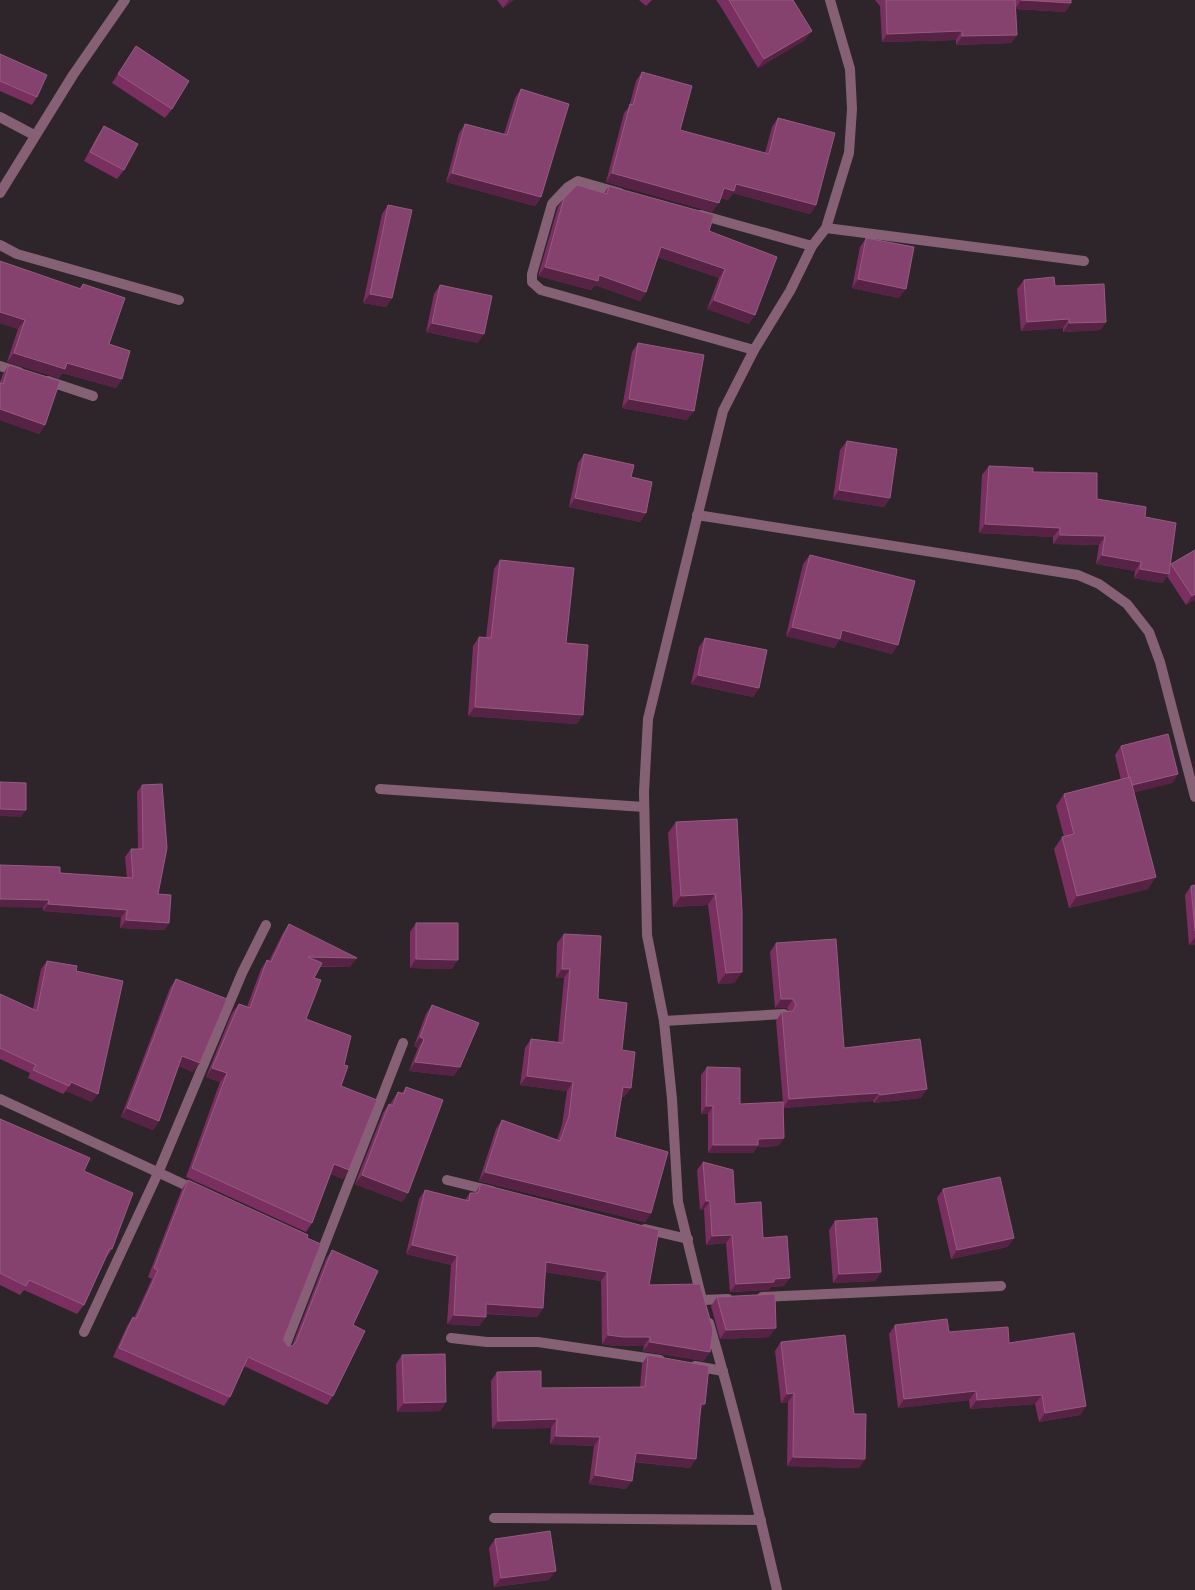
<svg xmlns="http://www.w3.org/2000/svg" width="1195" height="1590" viewBox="0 0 1195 1590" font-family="Jost,sans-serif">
<rect width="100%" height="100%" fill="#2e252a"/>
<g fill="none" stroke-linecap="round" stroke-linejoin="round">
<g stroke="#866176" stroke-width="10">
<path d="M0 117 34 135"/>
<path d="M0 193 73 75 125 0"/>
<path d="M620 193 578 181 568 187 552 204 532 274V282L541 290 754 350"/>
<path d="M701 215 812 246"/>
<path d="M826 228 1084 261"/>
<path d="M0 245 17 254 179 300"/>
<path d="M0 366 19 372"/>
<path d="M48 381 93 396"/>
<path d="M697 515 1078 575 1099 584 1127 604 1149 632 1160 662 1195 797"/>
<path d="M380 789 644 807"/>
<path d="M664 1021 784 1014"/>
<path d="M0 1099 196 1190"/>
<path d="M447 1180 492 1191"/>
<path d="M645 1229 688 1239"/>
<path d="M701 1296 678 1202 672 1099 664 1021 647 935 644 792 648 719 723 411 754 350 790 291 812 246 826 228 849 153 852 109 850 69 830 0"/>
<path d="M762 1297 1001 1286"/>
<path d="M702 1300 728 1299"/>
<path d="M709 1323C735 1411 756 1500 777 1590"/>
<path d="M84 1332 158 1173 242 973 266 925"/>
<path d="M451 1338 487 1342H538L660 1360"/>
<path d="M284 1349 403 1043"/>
<path d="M695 1366 723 1371"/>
<path d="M494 1518 761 1520"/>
</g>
</g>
<g fill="#7a2f60">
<path d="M497 0H514L503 8Z"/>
<path d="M639 0H652L646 6Z"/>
<path d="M716 0H793L805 40 758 68 721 7Z"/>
<path d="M875 0H1071V3L1065 12 1016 9 1017 35 1011 43 956 45V40L882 42 880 6Z"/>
<path d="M136 46 172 109 165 118 112 83Z"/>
<path d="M0 54 37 97 32 105 0 91Z"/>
<path d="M642 72 680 130 765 153 772 127 778 118 816 205 810 214 733 193 728 200 720 198 712 212 606 182 624 113 629 107 636 81Z"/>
<path d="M521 89 541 197 535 206 446 182 459 133 465 124 504 134 515 98Z"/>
<path d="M104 126 124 170 117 179 84 161 98 135Z"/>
<path d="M609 186 709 231 749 324 707 309 719 278 658 257 646 292 640 301 595 285 591 290 538 276 558 207 564 198 604 193Z"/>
<path d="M388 205 392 298 386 307 363 303 382 214Z"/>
<path d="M866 238 899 298 852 288 860 247Z"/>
<path d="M1024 280 1055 286 1106 322 1100 330 1063 332V328L1021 331 1017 289Z"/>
<path d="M83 284 109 344 122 379 116 388 62 373 59 378 7 362 18 329 0 323 79 289Z"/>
<path d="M440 285 478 343 426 332 434 294Z"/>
<path d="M638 343 687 420 622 408 632 352Z"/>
<path d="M9 365 45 425 39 434 0 420V382L3 374Z"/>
<path d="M847 441 890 498 884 507 833 499 840 450Z"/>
<path d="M584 454 631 477 646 513 640 522 569 507 578 463Z"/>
<path d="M989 466 1033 472 1097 499 1145 517 1170 567 1171 564 1195 550V599L1186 605 1167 576 1162 583 1134 578 1135 571 1096 564 1099 545 1053 544V537L979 533 982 475Z"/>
<path d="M810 555 892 654 839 640 834 648 786 636 803 564Z"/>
<path d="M500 560 566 643 577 724 468 716 473 646 479 637H486L494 569Z"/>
<path d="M705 638 759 688 753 697 691 684 699 647Z"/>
<path d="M1121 746 1178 774 1172 783 1134 792 1148 889 1069 908 1054 849 1062 837H1064L1056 806 1064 794 1121 780 1115 755Z"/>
<path d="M142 785 158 894 169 923 164 930 120 928 121 917 43 911V908L60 873 127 878 125 857 131 849H138L137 792Z"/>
<path d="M676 822 742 911V972L734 983 718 984 708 905 673 907 668 833Z"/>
<path d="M1195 885V945H1189L1185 895 1191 886Z"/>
<path d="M416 923 452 969 410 968V932Z"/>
<path d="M289 924 350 967H320L314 978 306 1019 344 1065 341 1086 343 1179 331 1174 312 1223 306 1232 186 1177 220 1082 206 1077 232 1013 239 1004 247 1007 261 969 267 960 269 961 283 933Z"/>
<path d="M564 934 598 999 622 1050 631 1088 624 1097H622L615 1137 651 1213 645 1222 479 1181 496 1129 502 1120 557 1140 562 1125 567 1091 520 1085 525 1048 531 1039 558 1043 564 978H556L557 943Z"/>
<path d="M776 943 844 1048 921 1098 874 1103 873 1101 783 1108 784 1138 778 1146 757 1147 753 1153H708V1114H701V1075L707 1067 740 1104 783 1102 776 1021 782 1012H789L787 1008H775L770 952Z"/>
<path d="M47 961 76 971 92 1102 66 1091 63 1094 28 1078 30 1073 0 1059V994L33 1009 41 969Z"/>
<path d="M176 979 193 1072 179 1066 159 1121 153 1130 121 1117 170 988Z"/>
<path d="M432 1005 454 1076 409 1071 418 1048 414 1046 426 1014Z"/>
<path d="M406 1087 408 1193 402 1202 355 1184 383 1113 389 1104 390 1105 392 1101 398 1092 402 1093Z"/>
<path d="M0 1119 84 1171 112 1249 106 1258 84 1305 77 1314 24 1290 20 1295 0 1285Z"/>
<path d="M703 1162 735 1204 763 1238 784 1286 771 1287 769 1290 730 1292 726 1243 706 1245 704 1209 700 1210 697 1170Z"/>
<path d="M188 1180 307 1238 284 1338V1341L288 1346H292L326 1259 332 1250 353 1325 333 1396 327 1405 244 1366 230 1397 224 1406 113 1357 127 1326 133 1317 134 1318 152 1279 148 1277 182 1189Z"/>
<path d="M481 1184 649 1285 704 1361 643 1351 644 1346H616L602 1344 601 1281 545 1272 543 1308 537 1317 486 1314 479 1326 447 1324 451 1265 406 1254 419 1199 425 1190 465 1200 470 1193H475Z"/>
<path d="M943 1189 1014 1238 1007 1247 951 1259 937 1198Z"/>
<path d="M835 1221 881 1272 875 1281 833 1283 829 1230Z"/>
<path d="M717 1297 769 1337 720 1339 711 1306Z"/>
<path d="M895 1325 949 1332 1009 1343 1086 1406 1080 1415 1039 1422 1035 1404 970 1409 969 1400 898 1408 889 1334Z"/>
<path d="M781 1342 859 1468 787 1466 788 1402 781 1403 775 1351Z"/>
<path d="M402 1355 446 1402 440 1411 397 1412 396 1364Z"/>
<path d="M648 1355 701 1410 690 1468 634 1462 626 1489 589 1484 594 1446 550 1444 551 1428 492 1429 491 1381 497 1372 541 1388 640 1387 642 1364Z"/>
<path d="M495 1539 549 1580 494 1587 489 1548Z"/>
</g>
<g fill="#572344">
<path d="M509 0H514L503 8Z"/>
<path d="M1021 0 1071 3 1065 12 1015 9Z"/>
<path d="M812 31 805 40 758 68 764 59Z"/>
<path d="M962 31 956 40 882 42 887 34Z"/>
<path d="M1017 35 1011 43 956 45 962 36Z"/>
<path d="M452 173 541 197 535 206 446 182Z"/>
<path d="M612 173 719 203 712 212 606 182Z"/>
<path d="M736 184 816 205 810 214 733 193 728 200 717 197 724 188Z"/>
<path d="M661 247 725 269 719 278 655 256Z"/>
<path d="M545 267 599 275 646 292 640 301 595 285 591 290 538 276Z"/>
<path d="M858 279 906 289 899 298 852 288Z"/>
<path d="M370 294 392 298 386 307 363 303Z"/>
<path d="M714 300 755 315 749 324 707 309Z"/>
<path d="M0 312 25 320 18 329 0 323Z"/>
<path d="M1069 319 1063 328 1021 331 1027 322Z"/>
<path d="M1106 322 1100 330 1063 332 1069 323Z"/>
<path d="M432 323 484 334 478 343 426 332Z"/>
<path d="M14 353 67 363 122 379 116 388 62 373 59 378 7 362Z"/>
<path d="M629 399 694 411 687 420 622 408Z"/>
<path d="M0 409 45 425 39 434 0 420Z"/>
<path d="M839 490 890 498 884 507 833 499Z"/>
<path d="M575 498 646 513 640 522 569 507Z"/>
<path d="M985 524 1060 528 1053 537 979 533Z"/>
<path d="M1060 535 1105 536 1099 545 1053 544Z"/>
<path d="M1102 555 1141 562 1135 571 1096 564Z"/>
<path d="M1140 569 1169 574 1162 583 1134 578Z"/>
<path d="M1195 594V599L1186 605 1192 596Z"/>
<path d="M792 627 842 630 898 645 892 654 839 640 834 648 786 636Z"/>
<path d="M698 675 759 688 753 697 691 684Z"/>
<path d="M475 707 583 715 577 724 468 716Z"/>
<path d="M1178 774 1172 783 1125 795 1131 786Z"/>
<path d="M0 809 26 810 21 817 0 816Z"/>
<path d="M1156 877 1148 889 1069 908 1077 896Z"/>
<path d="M715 894 708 905 673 907 681 896Z"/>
<path d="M0 899 49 900 43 908 0 907Z"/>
<path d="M48 904 127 910 121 917 43 911Z"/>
<path d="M126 920 169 923 164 930 120 928Z"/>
<path d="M1195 937V945H1189Z"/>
<path d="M308 957 357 958 350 967 301 966Z"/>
<path d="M416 959 458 960 452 969 410 968Z"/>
<path d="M562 969H570L564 978H556Z"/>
<path d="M742 972 734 983 718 984 726 973Z"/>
<path d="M781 999H793L787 1008H775Z"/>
<path d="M420 1037 424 1039 418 1048 414 1046Z"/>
<path d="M182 1056 200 1063 193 1072 176 1065Z"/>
<path d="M415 1062 460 1067 454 1076 409 1071Z"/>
<path d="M212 1068 227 1073 220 1082 206 1077Z"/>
<path d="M527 1076 573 1082 567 1091 520 1085Z"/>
<path d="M71 1082 98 1094 92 1102 66 1091Z"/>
<path d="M623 1087 631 1088 624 1097 617 1096Z"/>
<path d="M927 1089 921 1098 874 1103 880 1095Z"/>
<path d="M879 1093 873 1101 783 1108 789 1099Z"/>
<path d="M706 1106H713L708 1114H701Z"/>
<path d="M127 1108 159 1121 153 1130 121 1117Z"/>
<path d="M784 1138 778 1146 757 1147 753 1153H708L713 1145 758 1139Z"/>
<path d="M334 1164 349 1170 343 1179 328 1173Z"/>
<path d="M485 1172 651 1213 645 1222 479 1181Z"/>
<path d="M362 1175 408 1193 402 1202 355 1184Z"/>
<path d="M706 1201H710L704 1209 700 1210Z"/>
<path d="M732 1235 726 1243 706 1245 712 1236Z"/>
<path d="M1014 1238 1007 1247 951 1259 957 1250Z"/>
<path d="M412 1245 457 1256 451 1265 406 1254Z"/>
<path d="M546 1262 607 1272 601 1281 540 1271Z"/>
<path d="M881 1272 875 1281 833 1283 839 1274Z"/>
<path d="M790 1278 784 1286 771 1287 769 1290 730 1292 736 1284 774 1279Z"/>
<path d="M486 1304 543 1308 537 1317 480 1313Z"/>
<path d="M454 1315 486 1317 479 1326 447 1324Z"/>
<path d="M776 1328 769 1337 720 1339 726 1330Z"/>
<path d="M608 1335 650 1337 644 1346H616L602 1344Z"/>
<path d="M650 1342 710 1352 704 1361 643 1351Z"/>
<path d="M976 1391 969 1400 898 1408 904 1399Z"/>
<path d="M794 1393 788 1402 781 1403 787 1394Z"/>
<path d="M1042 1395 1035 1404 970 1409 977 1400Z"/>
<path d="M446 1402 440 1411 397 1412 404 1403Z"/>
<path d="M701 1404H705L699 1413Z"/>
<path d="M1086 1406 1080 1415 1039 1422 1045 1413Z"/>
<path d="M557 1419 551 1428 492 1429 498 1421Z"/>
<path d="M556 1436 600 1437 594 1446 550 1444Z"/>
<path d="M636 1453 696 1459 690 1468 630 1461Z"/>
<path d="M793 1457 865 1459 859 1468 787 1466Z"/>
<path d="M595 1475 632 1481 626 1489 589 1484Z"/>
<path d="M556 1571 549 1580 494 1587 501 1578Z"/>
</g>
<g fill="#86426e" stroke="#955b80">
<path d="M729 0H793L812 31 764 59Z"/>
<path d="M886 0H1015L1017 35 962 36V31L887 34Z"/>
<path d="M1021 0H1071V3Z"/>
<path d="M136 46 189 81 172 109 118 74Z"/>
<path d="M0 54 47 75 37 97 0 81Z"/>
<path d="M642 72 692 86 680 130 769 154 778 118 835 133 816 205 736 184 734 191 724 188 719 203 612 173 630 104 633 105Z"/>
<path d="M521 89 569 104 541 197 452 173 465 124 507 135Z"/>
<path d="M104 126 138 144 124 170 90 152Z"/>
<path d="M577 185 607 194 609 186 714 215 709 231 777 257 755 315 714 300 725 269 661 247 646 292 599 275 598 281 545 267 564 198Z"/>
<path d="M388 205 412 210 392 298 370 294Z"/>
<path d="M866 238 914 247 906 289 858 279Z"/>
<path d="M0 261 81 289 83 284 125 298 109 344 130 351 122 379 67 363 65 369 14 353 25 320 0 312Z"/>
<path d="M1054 277 1055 286 1104 284 1106 322 1069 323V319L1027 322 1024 280Z"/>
<path d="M440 285 492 296 484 334 432 323Z"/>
<path d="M638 343 704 355 694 411 629 399Z"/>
<path d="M9 365 60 381 45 425 0 409V383L3 384Z"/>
<path d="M847 441 897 449 890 498 839 490Z"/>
<path d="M584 454 634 465 631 477 652 482 646 513 575 498Z"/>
<path d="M989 466 1033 468V472L1097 473V499L1146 507 1145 517 1176 523 1169 574 1140 569 1141 562 1102 555 1105 536 1060 535V528L985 524Z"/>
<path d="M1195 550V594L1192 596 1171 564Z"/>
<path d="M810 555 915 581 898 645 842 630 840 639 792 627Z"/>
<path d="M500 560 574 568 566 643 588 645 583 715 475 707 479 637 491 638Z"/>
<path d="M705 638 767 650 759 688 698 675Z"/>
<path d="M1168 734 1178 774 1132 785 1130 777 1129 778 1121 746Z"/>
<path d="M1130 777 1156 877 1077 896 1062 837 1074 834 1064 794Z"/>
<path d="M0 782 26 783V810L0 809Z"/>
<path d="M162 784 167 848 158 894 171 895 169 923 126 920 127 910 48 904 49 900 0 899V865L60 867V873L133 878 131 849H143L142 785Z"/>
<path d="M737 819 742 911V972L726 973 715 894 681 896 676 822Z"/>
<path d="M1195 885V931L1191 886Z"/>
<path d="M416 923H458V960L416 959Z"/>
<path d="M289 924 357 958 308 957 322 963 314 978 321 980 306 1019 351 1036 344 1065 348 1066 341 1086 377 1100 349 1170 334 1164 312 1223 192 1168 227 1073 212 1068 239 1004 250 1008 267 960 271 962Z"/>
<path d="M564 934 601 936 598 999 627 1003 622 1050 635 1052 631 1088 623 1087 615 1137 668 1152 651 1213 485 1172 502 1120 560 1141 569 1116 573 1082 527 1076 531 1039 563 1043 570 969H562Z"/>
<path d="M836 939 844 1048 920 1039 927 1089 880 1095 879 1093 789 1099 782 1012 793 1011 796 1005 793 999H781L776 943Z"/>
<path d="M47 961 77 966 76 971 123 981 98 1094 71 1082 69 1086 33 1070 36 1065 0 1048V994L37 1011Z"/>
<path d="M176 979 227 999 200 1063 182 1056 159 1121 127 1108Z"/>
<path d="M432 1005 479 1023 460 1067 415 1062 424 1039 420 1037Z"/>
<path d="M707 1067 740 1068V1104L783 1102 784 1138 758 1139V1145H713V1106H706Z"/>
<path d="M406 1087 443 1100 408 1193 362 1175 389 1104 393 1106 398 1092 404 1094Z"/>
<path d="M0 1119 90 1158 84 1171 133 1193 112 1249 110 1248 84 1305 29 1280 26 1286 0 1273Z"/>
<path d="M703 1162 733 1170 735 1204 761 1202 763 1238 787 1236 790 1278 774 1279V1282L736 1284 732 1235 712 1236 710 1201H706Z"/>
<path d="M1000 1177 1014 1238 957 1250 943 1189Z"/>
<path d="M188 1180 308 1235 307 1238 321 1244 284 1338V1341L288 1346H292L296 1342 332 1250 378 1271 353 1325 365 1331 333 1396 248 1357 230 1397 119 1348 133 1317 136 1319 158 1270 154 1268Z"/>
<path d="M481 1184 659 1230 649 1285 700 1284 713 1330 710 1352 650 1342V1337H623L608 1335 607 1272 546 1262 543 1308 486 1304V1317L454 1315 457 1256 412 1245 425 1190 469 1201 470 1193H478Z"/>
<path d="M877 1218 881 1272 839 1274 835 1221Z"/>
<path d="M775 1294 776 1328 726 1330 717 1297Z"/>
<path d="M947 1319 949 1332 1008 1327 1009 1343 1074 1333 1086 1406 1045 1413 1042 1395 977 1400 976 1391 904 1399 895 1325Z"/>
<path d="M845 1335 854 1414H866L865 1459 793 1457 794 1393 787 1394 781 1342Z"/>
<path d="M445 1354 446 1402 404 1403 402 1355Z"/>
<path d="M648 1355 709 1366 705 1404H701L696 1459 636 1453 632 1481 595 1475 600 1437 556 1436 557 1419 498 1421 497 1372 541 1371V1388L645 1387Z"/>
<path d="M550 1531 556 1571 501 1578 495 1539Z"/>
</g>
</svg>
